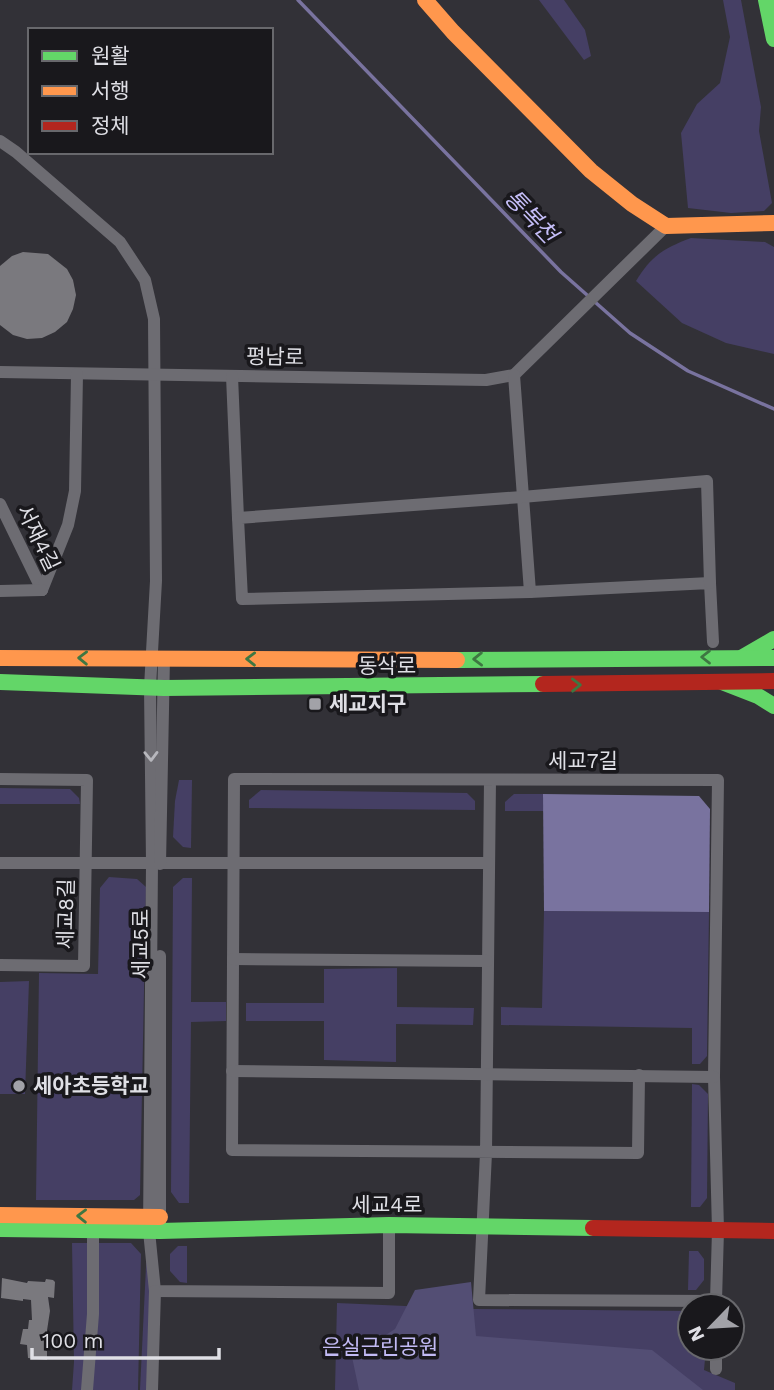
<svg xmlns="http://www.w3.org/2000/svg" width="774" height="1390" viewBox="0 0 774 1390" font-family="'Work Sans','Noto Sans KR',sans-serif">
<rect width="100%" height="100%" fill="#323137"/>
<g fill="#453f64">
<path d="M539 0H564L585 30 591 56 584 60Z"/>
<path d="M723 0H741L761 107 759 131 772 203 764 211 731 213 688 208 681 133 697 104 720 83 730 37Z"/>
<path d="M691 238 765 242 774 247V354L726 343 682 323 636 281C651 256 664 248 691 238Z"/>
<path d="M179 780H192L191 848 183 847 173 837 175 801Z"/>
<path d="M0 788 70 789 79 798 80 804H0Z"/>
<path d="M261 790 467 793 475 801V810L249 808V800Z"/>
<path d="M514 794H543L544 811H505V802Z"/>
<path d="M109 877 137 879 146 887 140 1195 134 1200H36L39 973 98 974 100 888Z"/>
<path d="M183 878H192L191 1002H226V1021L191 1022 189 1203H179L171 1192 173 887Z"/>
<path d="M544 911 709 912 707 1056 700 1064H692V1028L501 1025V1007L542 1008Z"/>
<path d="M397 968V1007L474 1008 473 1025 396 1024V1062L324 1060V1021H246V1003H324V969Z"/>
<path d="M29 981 25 1094H0V982Z"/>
<path d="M692 1084 699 1085 708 1094 707 1198 700 1207H691Z"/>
<path d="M72 1243H131L141 1254 138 1390H72L74 1362Z"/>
<path d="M147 1246 157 1390H140Z"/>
<path d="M178 1246H187V1283L180 1282 170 1271V1254Z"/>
<path d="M689 1251H698L704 1259V1280L696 1290H688Z"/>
<path d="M337 1303 474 1309 690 1311V1348H706L704 1370 735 1383V1390H335Z"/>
</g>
<path fill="#534e74" d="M471 1282 476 1336 652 1350 703 1390H359L352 1357 395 1329 415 1290Z"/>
<path fill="#79739f" d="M543 794 699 796 710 809 709 912 544 911Z"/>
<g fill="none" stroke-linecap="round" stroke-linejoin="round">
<path stroke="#79739f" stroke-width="3.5" d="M298 0 561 272 630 333 688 371 774 409"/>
</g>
<g fill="#7a797e">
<path d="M23 252 48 254 67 269 73 280 76 295 73 309 67 322 55 332 42 338 27 339 13 335 0 325V266L12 256Z"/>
<path d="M2 1278 27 1283 28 1281 45 1282 46 1279 53 1280 55 1282 54 1298 48 1297 50 1311 44 1350 47 1351V1360L28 1358 27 1345 20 1344 23 1329H28L29 1320H32L31 1300 23 1299V1301L1 1298Z"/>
</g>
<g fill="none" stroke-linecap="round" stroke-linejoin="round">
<g stroke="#6d6c72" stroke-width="12">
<path d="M0 141 16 152 120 242 145 280 154 319 156 581 150 687 152 863 149 1231 155 1291 389 1293V1225"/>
<path d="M0 372 486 380 514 375 666 226"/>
<path d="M514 375 530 592 710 583 713 642"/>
<path d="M232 376 238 518"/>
<path d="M0 504 42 590"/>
<path d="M42 590 68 525 75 491 77 374"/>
<path d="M0 591 42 590"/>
<path d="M530 592 242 599 238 518 522 497 707 481 710 583"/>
<path d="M0 779 87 780 84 966 0 965"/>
<path d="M490 780 486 1153 479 1300 716 1301 718 1230 714 1077 718 780 234 779 232 1150 638 1153 639 1075"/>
<path d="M0 863H488"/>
<path d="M160 864 164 658"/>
<path d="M233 959 487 961"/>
<path d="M232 1071 714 1077"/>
<path d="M160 1224V956"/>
<path d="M716 1348V1369"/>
<path d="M87 1390 93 1314V1230"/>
<path d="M152 1390 155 1291"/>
</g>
<g stroke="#63d668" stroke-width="16">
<path d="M766 0 774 39"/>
<path d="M743 657 774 639"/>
<path d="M457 660 774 658"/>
<path d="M0 682 164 688 543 684"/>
<path d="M722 682 758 696 774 706"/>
<path d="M0 1229 160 1231 389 1225 593 1228"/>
</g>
<g stroke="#ff974d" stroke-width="16">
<path d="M425 0 453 32 591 171 632 204 666 226 774 223"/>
<path d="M0 658 457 660"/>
<path d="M0 1215 160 1217"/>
</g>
<g stroke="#b3261e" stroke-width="16">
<path d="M543 684 774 681"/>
<path d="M593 1228 774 1231"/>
</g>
</g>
<defs><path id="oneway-chevron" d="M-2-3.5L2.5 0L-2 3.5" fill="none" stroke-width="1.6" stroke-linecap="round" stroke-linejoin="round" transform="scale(1.75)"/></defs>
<g stroke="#3e7742">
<use href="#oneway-chevron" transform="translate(706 657) rotate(180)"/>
<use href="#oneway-chevron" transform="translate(83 658) rotate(-179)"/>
<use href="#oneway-chevron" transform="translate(251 659) rotate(-179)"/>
<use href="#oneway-chevron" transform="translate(478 659) rotate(179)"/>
<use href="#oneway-chevron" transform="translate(576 685) rotate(-1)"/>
<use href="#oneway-chevron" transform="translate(82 1216) rotate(-179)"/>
</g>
<use stroke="#b7b7bd" href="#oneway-chevron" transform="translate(151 756) rotate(89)"/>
<g fill="#a2a2a8" stroke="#19181c" stroke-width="2.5">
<rect x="308" y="697" width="14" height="14" rx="3.5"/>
<circle cx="19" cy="1086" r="7"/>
</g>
<g text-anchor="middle" stroke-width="7" stroke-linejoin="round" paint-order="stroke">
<g font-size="21" fill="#dfdfe5" stroke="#19181c">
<text transform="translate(275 357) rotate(1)" y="7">평남로</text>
<text transform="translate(38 538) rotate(64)" y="7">서재4길</text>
<text x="387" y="673">동삭로</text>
<text x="583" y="768">세교7길</text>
<text transform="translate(66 914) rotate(-89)" y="7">세교8길</text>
<text transform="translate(141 944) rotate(-90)" y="7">세교5로</text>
<text x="387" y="1212">세교4로</text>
</g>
<g font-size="21" font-weight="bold" fill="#dfdfe5" stroke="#19181c" text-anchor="start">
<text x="329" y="711">세교지구</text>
<text x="33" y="1093">세아초등학교</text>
</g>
<g font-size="21" fill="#c2baf4" stroke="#19181c">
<text x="380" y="1354">은실근린공원</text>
</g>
<g font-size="23" font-style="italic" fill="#c5bef8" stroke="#19181c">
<text transform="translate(531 216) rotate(46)" y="8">통복천</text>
</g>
</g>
<rect x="28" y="28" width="245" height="126" fill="#19181c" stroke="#68686c" stroke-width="2"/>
<rect x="42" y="51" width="35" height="10" fill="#63d668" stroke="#68686c" stroke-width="2"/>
<text x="91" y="63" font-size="21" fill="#dfdfe5">원활</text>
<rect x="42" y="86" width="35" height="10" fill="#ff974d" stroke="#68686c" stroke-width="2"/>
<text x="91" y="98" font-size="21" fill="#dfdfe5">서행</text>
<rect x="42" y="121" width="35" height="10" fill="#b3261e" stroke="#68686c" stroke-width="2"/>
<text x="91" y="133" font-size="21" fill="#dfdfe5">정체</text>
<g transform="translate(711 1327) rotate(245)"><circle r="33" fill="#19181c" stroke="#68686c" stroke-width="2"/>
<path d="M0-5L12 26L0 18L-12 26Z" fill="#a2a2a8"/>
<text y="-10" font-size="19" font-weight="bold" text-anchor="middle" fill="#dfdfe5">N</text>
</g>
<path d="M32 1348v10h187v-10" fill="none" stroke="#dfdfe5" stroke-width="3.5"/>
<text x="42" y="1348" font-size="21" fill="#dfdfe5" stroke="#19181c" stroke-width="5" paint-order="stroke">100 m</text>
</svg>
